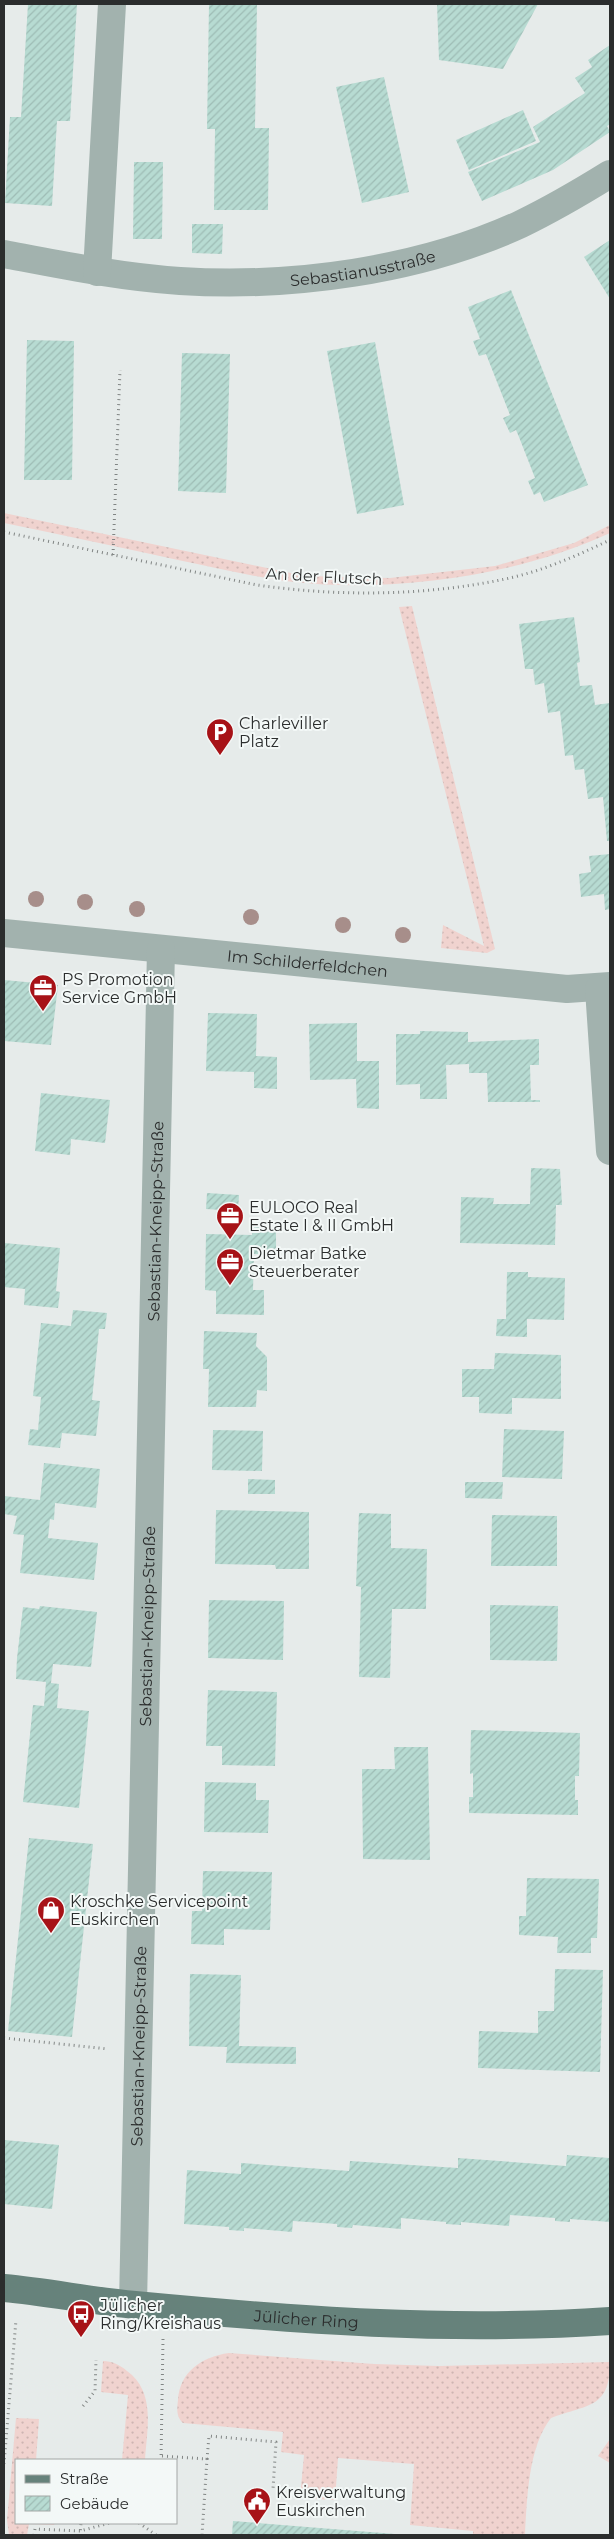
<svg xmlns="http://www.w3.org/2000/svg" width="614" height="2539" viewBox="0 0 614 2539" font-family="Montserrat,sans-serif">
<defs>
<pattern id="grass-dots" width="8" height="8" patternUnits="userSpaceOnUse" patternTransform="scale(1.25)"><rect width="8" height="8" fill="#f0d3cf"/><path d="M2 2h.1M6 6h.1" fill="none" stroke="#ceb5b2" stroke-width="1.8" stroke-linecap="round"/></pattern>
<pattern id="building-hatch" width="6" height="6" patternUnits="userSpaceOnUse" patternTransform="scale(1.25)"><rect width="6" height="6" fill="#b7dbd2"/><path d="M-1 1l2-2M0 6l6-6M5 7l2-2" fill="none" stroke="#9ebcb5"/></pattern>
</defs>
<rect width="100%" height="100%" fill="#e6ebea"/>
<g fill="url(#grass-dots)">
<path d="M4 513 305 576 390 578 495 566 574 543 610 525V533C515 577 389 594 285 581 249 576 213 567 178 560 120 547 62 535 4 523Z"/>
<path d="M412 606 495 949 487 953 441 948 443 925 484 946 399 607Z"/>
<path d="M229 2353 374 2364 439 2366 610 2362C610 2409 588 2404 551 2418 528 2447 527 2500 525 2535H473V2531L410 2525 414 2464 338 2458 335 2500 300 2498 304 2455 281 2452 283 2432 183 2423C176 2416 177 2409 178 2400 180 2371 202 2357 229 2353Z"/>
<path d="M103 2361C112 2361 120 2365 127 2371 156 2392 147 2429 145 2460H122L128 2395 101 2392Z"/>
<path d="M16 2418 39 2419 36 2460H16V2523H55L54 2525 29 2524 27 2535H9L7 2520Z"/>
<path d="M610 2439V2463L598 2456Z"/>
</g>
<g fill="url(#building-hatch)">
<path d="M28 4H77L70 121H57L52 206 5 203 10 117H21Z"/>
<path d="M209 4H257L255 128H269L268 210H214L215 129H207Z"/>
<path d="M437 4H538L503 69 439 60Z"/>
<path d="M610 45V124L607 126 610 132 553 170 482 201 468 172 540 142 533 127 585 93 575 78 592 67 588 60Z"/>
<path d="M384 77 409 192 362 203 336 87Z"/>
<path d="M523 110 536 141 469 170 456 140Z"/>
<path d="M134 162H163L162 239H133Z"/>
<path d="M192 224H223L222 254 192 253Z"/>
<path d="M610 240V299L584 257Z"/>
<path d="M511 290 588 485 544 502 540 492 534 495 528 481 535 478 519 437 516 430 510 433 503 418 510 415 486 354 479 356 473 341 480 339 468 307Z"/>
<path d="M27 340 74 341 72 480H24Z"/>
<path d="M375 342 404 505 357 514 327 351Z"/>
<path d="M182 353 230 354 226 493 178 491Z"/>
<path d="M574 617 580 662 577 663 580 686 592 685 595 705 610 703V841H607L603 797 588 799 584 769 575 770 573 755 565 756 560 711 548 713 544 683 535 685 533 669H525L519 624Z"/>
<path d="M610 854V909L605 910 604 894 581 897 579 874 591 872 589 856Z"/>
<path d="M4 980 58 985 51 1045 4 1041Z"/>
<path d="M208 1013 257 1014 256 1056 277 1057V1089L254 1088V1072L206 1071Z"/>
<path d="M357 1023V1061H379V1109L357 1108 356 1079 310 1080 309 1024Z"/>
<path d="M420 1031 468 1032V1042L539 1039V1065H530L531 1100H540V1102H488L487 1073H469V1064L446 1065 447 1099H420V1084L396 1085V1034H420Z"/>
<path d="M41 1093 110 1100 105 1143 71 1139 70 1155 35 1151Z"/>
<path d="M531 1168 560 1169 562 1205H556L555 1245 460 1243 461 1197 494 1198 493 1204H530Z"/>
<path d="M207 1193 239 1195 238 1211 206 1209Z"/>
<path d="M253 1227 276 1228V1254H254L253 1290H264V1315L216 1314V1291L205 1290 206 1234 252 1235Z"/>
<path d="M4 1243 60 1248 56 1291 60 1292 58 1308 24 1305 25 1289 4 1287Z"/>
<path d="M507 1272H528V1277L565 1278 564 1320 527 1319V1337L496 1336 497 1319H506Z"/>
<path d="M73 1310 107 1313 105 1329H99L92 1400 100 1401 96 1436 62 1433 60 1448 28 1445 30 1429 38 1430 41 1397 33 1396 41 1323 71 1326Z"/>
<path d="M204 1331 257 1333 256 1346 267 1357V1391L257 1390 256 1407H208L209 1369H203Z"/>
<path d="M495 1353 561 1355V1399L512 1398V1414L479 1413V1397H462V1369H494Z"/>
<path d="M504 1429 564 1431 562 1479 502 1477Z"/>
<path d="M213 1430 263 1431 262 1471 212 1470Z"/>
<path d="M44 1463 100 1469 96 1508 55 1503 54 1520 50 1519 48 1538 98 1543 94 1580 20 1573 24 1535 13 1534 17 1516 4 1514V1496L40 1500Z"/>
<path d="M248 1479 275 1480V1494H248Z"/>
<path d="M465 1482H503L502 1499 465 1498Z"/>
<path d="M216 1510 309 1512V1569H276L275 1565 215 1564Z"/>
<path d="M359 1513 391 1514V1548L427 1549 426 1609H392L390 1678 359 1677 361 1587 356 1586Z"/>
<path d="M492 1515 557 1516V1566H491Z"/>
<path d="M209 1600 284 1601 283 1660 208 1658Z"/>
<path d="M490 1605 558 1606 557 1661 490 1660Z"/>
<path d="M40 1606 97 1612 91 1667 53 1664 51 1683 59 1684 57 1708 89 1711 79 1808 23 1802 33 1705 44 1706 46 1682 16 1679 17 1658 23 1607 39 1609Z"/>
<path d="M208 1690 277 1692 275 1766 222 1765V1746H206Z"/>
<path d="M471 1730 580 1733 579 1776H575V1800H578V1815L469 1813V1797H473V1773L470 1774Z"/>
<path d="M394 1747H428L430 1860 363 1859 362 1769H395Z"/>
<path d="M205 1782 256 1783V1800H269L268 1833 204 1832Z"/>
<path d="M29 1838 93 1844 72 2037 8 2031Z"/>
<path d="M203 1871 272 1872 270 1930 224 1929V1945L191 1944 192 1911H202Z"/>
<path d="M527 1878 599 1879 597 1938H591V1953H557L558 1937 519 1935V1916H526Z"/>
<path d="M555 1969 603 1970 600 2072 478 2068 479 2031 538 2033V2011H554Z"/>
<path d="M190 1974 241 1975 239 2046 296 2047V2064L226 2063 227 2047 189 2046Z"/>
<path d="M4 2140 59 2145 52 2209 4 2204Z"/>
<path d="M567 2155 610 2158V2222L570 2219V2222L555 2221V2218L510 2215 509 2226 461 2222V2225L446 2224V2222L401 2218V2229L353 2225 352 2228 337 2227V2224L293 2221 292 2232 244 2228V2231L229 2230V2227L184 2224 187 2170 241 2174V2163L349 2171 350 2161 458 2168V2158L566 2166Z"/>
<path d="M233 2521 395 2534V2535H232Z"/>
</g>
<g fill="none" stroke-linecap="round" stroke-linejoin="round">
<g stroke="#818584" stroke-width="3" stroke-dasharray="1 4" stroke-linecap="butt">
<path d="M4 532 257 585C341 597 427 596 510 578 545 570 578 555 610 540"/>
<path d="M113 555 120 370"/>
<path d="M4 2038 108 2049"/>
<path d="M83 2406 95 2391 96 2360"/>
<path d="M162 2456 207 2459 202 2535"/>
<path d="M207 2459 209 2436 276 2442 273 2489"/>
<path d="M161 2460 163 2339"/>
<path d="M4 2464 16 2320"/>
<path d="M139 2523 156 2535"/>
<path d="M34 2535 35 2529 80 2531 110 2523"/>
<path d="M80 2535 81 2523"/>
</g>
<g stroke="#a2b2ae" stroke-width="28">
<path id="s1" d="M4 254C62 265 120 277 180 281 291 288 419 271 521 224 552 209 581 192 610 174"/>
<path d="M97 272 112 4"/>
<path id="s2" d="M4 933 567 989 610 986"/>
<path d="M599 989 610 1151"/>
<path id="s3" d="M133 2305 161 949"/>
</g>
<path stroke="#66827b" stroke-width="28" id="s4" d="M4 2288C48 2292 91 2301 135 2305 294 2320 451 2332 610 2321"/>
</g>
<g fill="#a78e8a">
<circle cx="36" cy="899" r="8"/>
<circle cx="85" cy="902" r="8"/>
<circle cx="137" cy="909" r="8"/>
<circle cx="251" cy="917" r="8"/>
<circle cx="343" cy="925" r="8"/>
<circle cx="403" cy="935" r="8"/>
</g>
<defs>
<g id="parking-pin" transform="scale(1.4375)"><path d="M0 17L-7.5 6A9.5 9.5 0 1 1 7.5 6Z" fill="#a71217" stroke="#f3f8f7"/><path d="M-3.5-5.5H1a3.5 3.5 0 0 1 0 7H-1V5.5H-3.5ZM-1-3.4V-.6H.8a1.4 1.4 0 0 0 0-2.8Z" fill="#fff"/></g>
<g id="office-pin" transform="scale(1.4375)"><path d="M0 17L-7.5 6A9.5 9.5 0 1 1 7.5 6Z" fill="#a71217" stroke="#f3f8f7"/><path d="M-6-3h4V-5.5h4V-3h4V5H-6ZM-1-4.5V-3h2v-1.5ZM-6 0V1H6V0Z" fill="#fff"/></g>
<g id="shop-pin" transform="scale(1.4375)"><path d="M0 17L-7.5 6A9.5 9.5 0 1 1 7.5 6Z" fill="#a71217" stroke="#f3f8f7"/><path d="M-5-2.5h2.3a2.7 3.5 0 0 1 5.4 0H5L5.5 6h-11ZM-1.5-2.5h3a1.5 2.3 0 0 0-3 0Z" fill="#fff"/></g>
<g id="bus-pin" transform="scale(1.4375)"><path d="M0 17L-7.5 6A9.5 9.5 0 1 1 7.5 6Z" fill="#a71217" stroke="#f3f8f7"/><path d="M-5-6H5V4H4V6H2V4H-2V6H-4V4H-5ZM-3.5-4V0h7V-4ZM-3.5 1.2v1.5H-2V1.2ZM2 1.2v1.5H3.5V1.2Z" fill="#fff"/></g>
<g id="civic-pin" transform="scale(1.4375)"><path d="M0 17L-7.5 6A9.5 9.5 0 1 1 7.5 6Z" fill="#a71217" stroke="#f3f8f7"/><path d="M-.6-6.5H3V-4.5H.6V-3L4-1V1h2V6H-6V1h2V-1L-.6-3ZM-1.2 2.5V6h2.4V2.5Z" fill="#fff"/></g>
</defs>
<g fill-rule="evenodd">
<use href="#parking-pin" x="220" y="732"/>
<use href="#office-pin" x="43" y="988"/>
<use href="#office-pin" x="230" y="1216"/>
<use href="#office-pin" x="230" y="1262"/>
<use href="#shop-pin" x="51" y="1910"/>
<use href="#bus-pin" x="81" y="2314"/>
<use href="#civic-pin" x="257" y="2501"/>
</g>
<g text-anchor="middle" stroke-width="4" stroke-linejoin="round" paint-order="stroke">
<g font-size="16" fill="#2b2d2d" stroke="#f3f8f7">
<text dy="6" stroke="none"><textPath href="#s1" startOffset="362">Sebastianusstraße</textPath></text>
<text transform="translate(324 576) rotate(3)" y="6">An der Flutsch</text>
<text dy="6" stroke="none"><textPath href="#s2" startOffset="305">Im Schilderfeldchen</textPath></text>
<text dy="6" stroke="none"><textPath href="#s3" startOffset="1084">Sebastian-Kneipp-Straße</textPath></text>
<text dy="6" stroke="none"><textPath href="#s3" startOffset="679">Sebastian-Kneipp-Straße</textPath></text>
<text dy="6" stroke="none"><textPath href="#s3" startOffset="259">Sebastian-Kneipp-Straße</textPath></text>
<text dy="6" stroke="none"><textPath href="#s4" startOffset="304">Jülicher Ring</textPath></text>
</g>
<g font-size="16" fill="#2b2d2d" stroke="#f3f8f7" text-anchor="start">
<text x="239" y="729">Charleviller<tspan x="239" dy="18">Platz</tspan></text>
<text x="62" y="985">PS Promotion<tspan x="62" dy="18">Service GmbH</tspan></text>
<text x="249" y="1213">EULOCO Real<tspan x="249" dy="18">Estate I &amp; II GmbH</tspan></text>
<text x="249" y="1259">Dietmar Batke<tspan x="249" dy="18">Steuerberater</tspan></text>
<text x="70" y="1907">Kroschke Servicepoint<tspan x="70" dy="18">Euskirchen</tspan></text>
<text x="100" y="2311">Jülicher<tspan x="100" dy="18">Ring/Kreishaus</tspan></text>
<text x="276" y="2498">Kreisverwaltung<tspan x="276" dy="18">Euskirchen</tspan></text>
</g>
</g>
<rect width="614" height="2539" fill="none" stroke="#2b2d2d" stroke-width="10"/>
<rect x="15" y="2459" width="162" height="65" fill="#f3f8f7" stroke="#a3a7a6"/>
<rect x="25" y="2475" width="25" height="8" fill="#66827b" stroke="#a3a7a6"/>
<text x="60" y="2484" font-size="15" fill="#2b2d2d">Straße</text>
<rect x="25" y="2496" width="25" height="15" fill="url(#building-hatch)" stroke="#a3a7a6"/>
<text x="60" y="2509" font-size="15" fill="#2b2d2d">Gebäude</text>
</svg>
